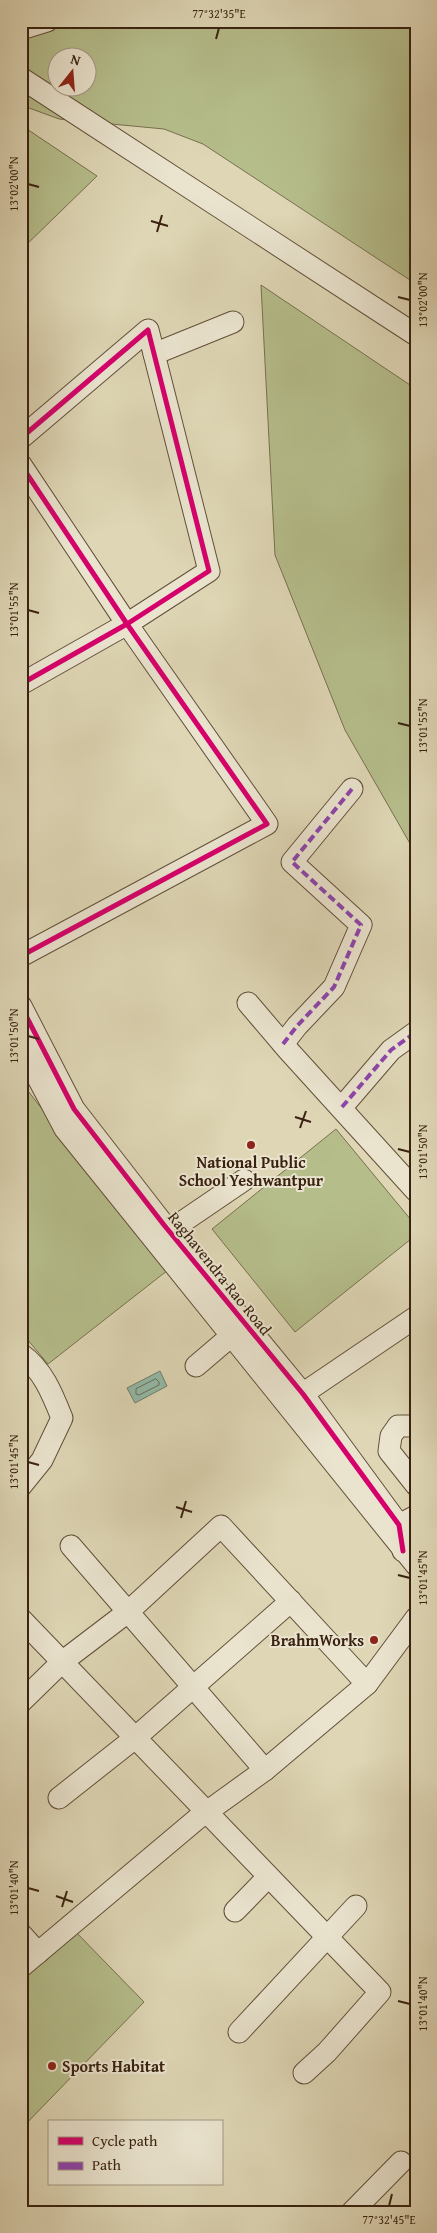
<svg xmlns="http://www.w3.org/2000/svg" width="437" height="2233" viewBox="0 0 437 2233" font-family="'Gentium Book Plus',serif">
<rect width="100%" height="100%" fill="#ded6b5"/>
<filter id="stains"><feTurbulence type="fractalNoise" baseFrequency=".004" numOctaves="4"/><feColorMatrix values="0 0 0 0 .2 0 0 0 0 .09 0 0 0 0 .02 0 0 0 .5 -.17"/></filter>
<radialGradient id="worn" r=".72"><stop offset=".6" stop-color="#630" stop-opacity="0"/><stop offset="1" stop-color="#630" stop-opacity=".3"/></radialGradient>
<g fill="#b5bd8b" stroke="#78704e" fill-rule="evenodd">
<path d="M21 21H416V284L203 144 164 129 59 119 21 105ZM58 58H88V88H58Z"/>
<path d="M21 125 97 176 21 250Z"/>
<path d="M261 285 416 389V854L345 730 275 555Z"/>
<path d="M21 1082 168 1270 48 1364 21 1332Z"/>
<path d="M336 1129 416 1226V1235L295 1332 212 1229Z"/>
<path d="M71 1927 144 2002 21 2129V1971Z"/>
</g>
<path fill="#94baa8" stroke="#707d6b" d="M160 1371 167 1386 135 1403 127 1388Z"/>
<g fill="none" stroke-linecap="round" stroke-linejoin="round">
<path stroke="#676e5c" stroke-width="1" d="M156 1379 159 1382V1385L139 1395 136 1394V1389Z"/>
<g stroke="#634f39" stroke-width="23">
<g id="minor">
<path d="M21 29 47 21"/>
<path d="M21 78 416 335"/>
<path d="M154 354 233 322"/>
<path d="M21 438 148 330 209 571 127 624 21 465"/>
<path d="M21 684 127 624 267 824 21 956"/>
<path d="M248 1003 288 1050 416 1191"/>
<path d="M21 1006 74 1109 164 1225 303 1394 399 1525 403 1551"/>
<path d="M283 1044 297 1026 334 987 361 925 292 862 352 789"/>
<path d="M21 1046 65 1129 416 1565"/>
<path d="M342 1107 391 1050 416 1032"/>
<path d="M169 1231 244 1180"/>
<path d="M21 1354C43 1370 52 1393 62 1418L42 1460 21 1486"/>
<path d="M196 1366 230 1337"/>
<path d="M292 1401 416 1317"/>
<path d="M416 1426H398L391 1436 389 1451 416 1485"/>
<path d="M399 1525 416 1516"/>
<path d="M71 1546 265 1770"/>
<path d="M21 1619 380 1992 327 2052 304 2073"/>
<path d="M21 1702 62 1662 129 1611 221 1526 367 1684"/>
<path d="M59 1798 135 1738 291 1601"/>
<path d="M235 1911 268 1877"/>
<path d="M21 1934 38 1953"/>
<path d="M21 1967 197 1819 265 1770 367 1684 416 1618"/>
<path d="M239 2032 356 1906"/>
<path d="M352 2212 401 2162"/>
</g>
</g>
<use href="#minor" stroke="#eae4cf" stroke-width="21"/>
<g stroke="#8e44ad" stroke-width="4" stroke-dasharray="8 4" stroke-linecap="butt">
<path d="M283 1044 297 1026 334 987 361 925 292 862 352 789"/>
<path d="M342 1107 391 1050 416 1032"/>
</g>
<g stroke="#eae4cf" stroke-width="8">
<g id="cycleway">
<path d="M21 438 148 330 209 571 127 624 21 465"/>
<path d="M21 684 127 624 267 824 21 956"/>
<path d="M21 1006 74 1109 164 1225 303 1394 399 1525 403 1551"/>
</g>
</g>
<use href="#cycleway" stroke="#d6006c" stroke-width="5"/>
</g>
<path fill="none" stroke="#3a2210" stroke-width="2" d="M216 39 219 28M28 184 39 187M151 221 168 226M157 232 162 215M398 297 410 300M28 610 39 613M398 723 410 726M28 1036 39 1039M295 1117 311 1122M300 1128 306 1111M398 1149 410 1152M28 1462 39 1465M176 1507 192 1512M181 1518 186 1501M398 1575 410 1578M28 1888 39 1891M56 1896 73 1902M62 1907 67 1891M398 2001 410 2004M389 2206 392 2194"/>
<g fill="#8f2418" stroke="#eae4cf" stroke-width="2">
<circle cx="251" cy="1145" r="5"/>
<circle cx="374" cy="1640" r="5"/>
<circle cx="52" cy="2066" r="5"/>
</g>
<g text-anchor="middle" stroke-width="4" stroke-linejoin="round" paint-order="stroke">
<g font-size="16" font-weight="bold" fill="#3a2210" stroke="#eae4cf">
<text x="251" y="1168">National Public<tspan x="251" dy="18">School Yeshwantpur</tspan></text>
<text x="364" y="1646" text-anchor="end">BrahmWorks</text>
<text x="62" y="2072" text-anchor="start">Sports Habitat</text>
</g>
<g font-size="16" fill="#3a2210" stroke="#eae4cf">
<text transform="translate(220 1273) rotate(51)" y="6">Raghavendra Rao Road</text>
</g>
</g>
<rect width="437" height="2233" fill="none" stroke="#ded6b5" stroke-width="55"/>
<rect x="48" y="2120" width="175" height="65" fill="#eae4cf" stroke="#a49683"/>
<rect x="58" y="2137" width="25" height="8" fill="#d6006c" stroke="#a49683"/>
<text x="92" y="2146" font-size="15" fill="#3a2210">Cycle path</text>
<rect x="58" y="2162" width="25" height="8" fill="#8e44ad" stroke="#a49683"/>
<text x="92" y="2170" font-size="15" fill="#3a2210">Path</text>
<g transform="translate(72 72) rotate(17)"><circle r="24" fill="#eae4cf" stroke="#a49683"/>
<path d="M0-4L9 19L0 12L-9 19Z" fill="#8f2418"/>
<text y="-8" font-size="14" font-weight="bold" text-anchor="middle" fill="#3a2210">N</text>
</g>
<rect x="28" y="28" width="382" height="2178" fill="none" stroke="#3a2210" stroke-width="2"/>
<g font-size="12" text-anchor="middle" fill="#3a2210">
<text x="219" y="18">77°32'35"E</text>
<text transform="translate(14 184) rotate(-90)" y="4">13°02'00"N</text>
<text transform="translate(423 300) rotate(-90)" y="4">13°02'00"N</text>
<text transform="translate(14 610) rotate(-90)" y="4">13°01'55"N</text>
<text transform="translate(423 726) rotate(-90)" y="4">13°01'55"N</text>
<text transform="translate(14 1036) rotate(-90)" y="4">13°01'50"N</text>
<text transform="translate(423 1152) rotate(-90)" y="4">13°01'50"N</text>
<text transform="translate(14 1462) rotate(-90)" y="4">13°01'45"N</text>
<text transform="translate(423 1578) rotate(-90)" y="4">13°01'45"N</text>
<text transform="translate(14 1888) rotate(-90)" y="4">13°01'40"N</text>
<text transform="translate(423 2004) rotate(-90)" y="4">13°01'40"N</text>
<text x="389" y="2224">77°32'45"E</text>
</g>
<rect width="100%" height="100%" filter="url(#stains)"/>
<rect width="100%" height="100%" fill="url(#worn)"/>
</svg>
